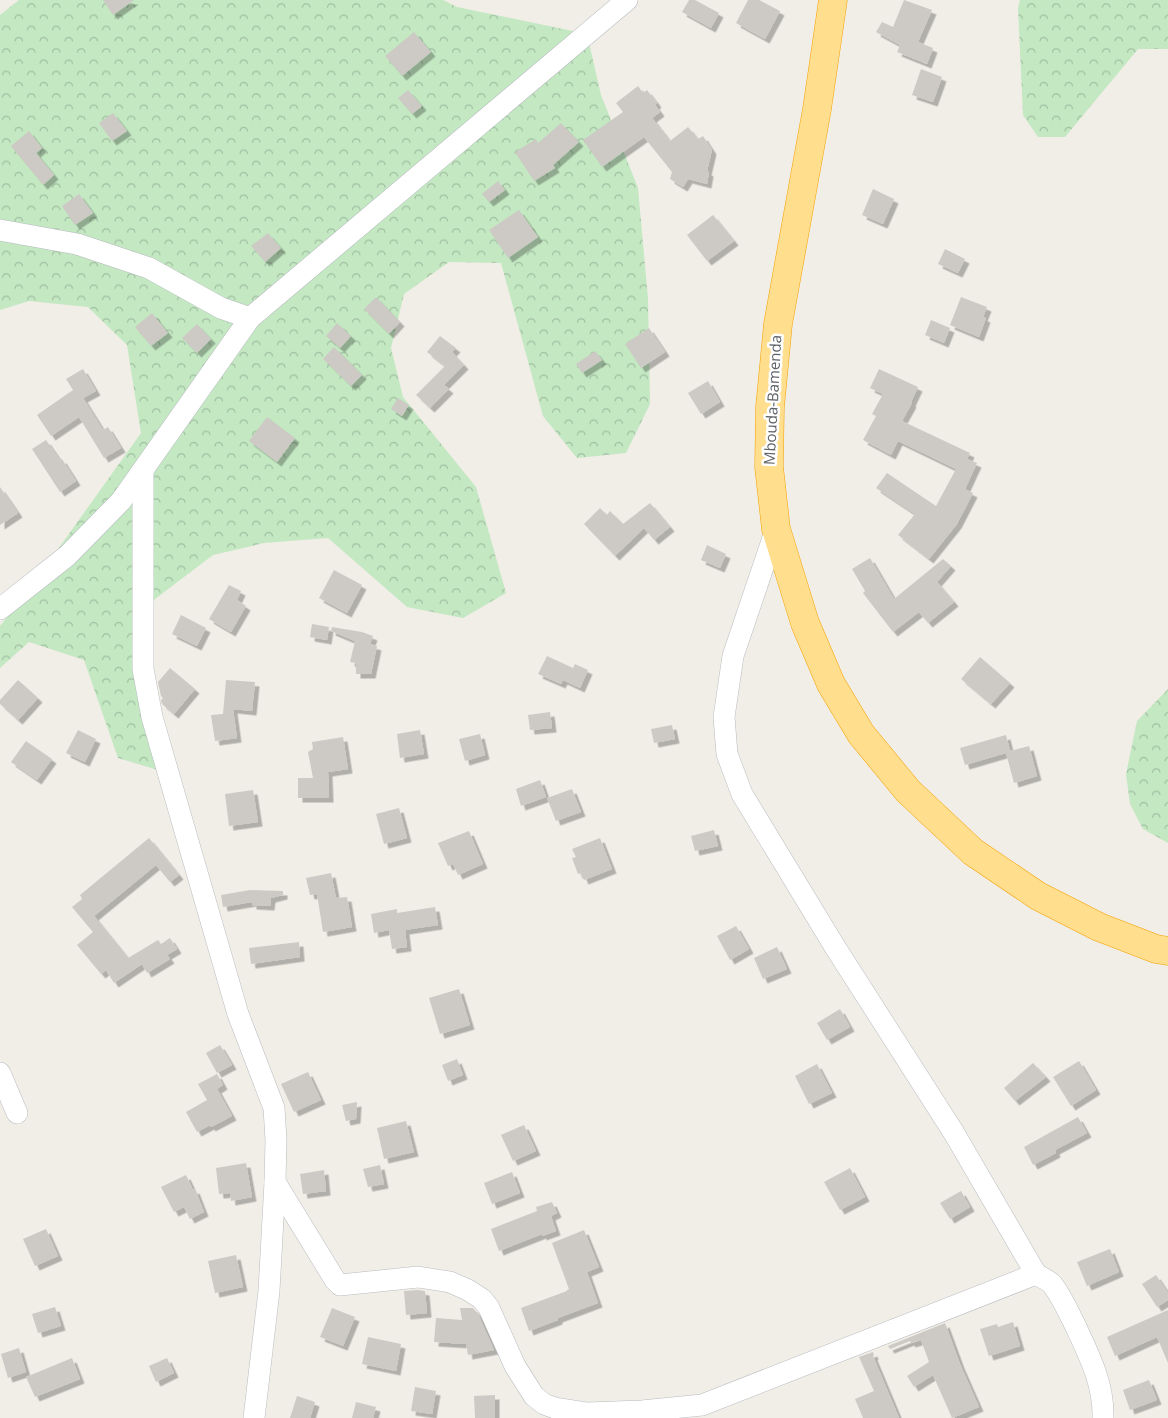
<svg xmlns="http://www.w3.org/2000/svg" width="1168" height="1418" viewBox="0 0 1168 1418" font-family="'Open Sans',sans-serif">
<defs>
<pattern id="forest-crowns" width="20" height="18" patternUnits="userSpaceOnUse" patternTransform="scale(1.25)"><rect width="20" height="18" fill="#c3e8c2"/><path d="M2 6a3 3 0 1 1 6 0M12 15a3 3 0 1 1 6 0" fill="none" stroke="#a2bfa1"/></pattern>
<filter id="shadow"><feDropShadow dx="4.5" dy="4.5" stdDeviation="0" flood-color="#0004"/></filter>
</defs>
<rect width="100%" height="100%" fill="#f0eee6"/>
<g fill="url(#forest-crowns)">
<path d="M19 0H443L457 7 587 34 601 95 638 188 648 299 650 404 626 453 577 458 543 416 501 263 449 262 404 294 391 348 403 397 476 487 506 593 463 618 407 607 328 538 264 543 213 555 155 599 142 635 168 773 118 758 84 660 29 642 0 668V626L36 580 141 433 127 345 88 307 29 301 0 310V15Z"/>
<path d="M1020 0H1168V49H1138L1065 137H1038L1023 115 1018 8Z"/>
<path d="M1168 689V843L1143 829 1130 804 1126 774 1137 721Z"/>
</g>
<g fill="#cdcac5" filter="url(#shadow)">
<path d="M103 0H134L113 15Z"/>
<path d="M689 0H695L719 13 711 28 682 12Z"/>
<path d="M748 0H759L780 11 765 39 736 23Z"/>
<path d="M904 0 932 10 918 42 933 48 927 64 897 52 900 45 876 32 882 22 893 27Z"/>
<path d="M414 32 431 52 402 76 385 56Z"/>
<path d="M921 69 942 77 933 102 912 95Z"/>
<path d="M638 86 643 93 647 90 657 103 655 105 660 112 652 118 670 141 688 127 698 139 703 136 712 150 707 171 709 172 707 184 688 179 683 187 670 179 672 172 644 137 602 167 583 140 623 112 616 103Z"/>
<path d="M408 90 422 106 412 114 398 98Z"/>
<path d="M113 113 127 131 112 141 99 123Z"/>
<path d="M561 123 579 142 553 165 555 168 534 181 515 152 536 139 538 143Z"/>
<path d="M29 131 42 148 36 153 54 175 43 185 11 146Z"/>
<path d="M498 181 505 190 489 202 482 194Z"/>
<path d="M873 189 894 199 883 224 862 215Z"/>
<path d="M79 194 93 213 75 225 62 206Z"/>
<path d="M519 210 538 237 508 258 489 230Z"/>
<path d="M713 215 734 241 707 261 687 235Z"/>
<path d="M268 233 281 248 265 262 251 246Z"/>
<path d="M945 249 965 259 958 273 938 264Z"/>
<path d="M376 297 400 322 389 334 364 309Z"/>
<path d="M961 297 987 307 983 317 986 318 979 337 950 325Z"/>
<path d="M152 313 168 333 151 346 135 327Z"/>
<path d="M931 320 950 328 944 343 925 335Z"/>
<path d="M337 323 351 336 340 348 326 336Z"/>
<path d="M197 324 211 339 197 353 182 338Z"/>
<path d="M649 328 665 352 641 368 625 344Z"/>
<path d="M440 336 456 348 452 352 464 365 444 385 449 389 430 408 416 395 445 366 427 352Z"/>
<path d="M334 347 362 375 351 386 323 359Z"/>
<path d="M595 351 602 360 582 373 576 364Z"/>
<path d="M83 369 96 391 83 398 103 430 108 427 121 448 104 458 79 417 51 436 37 415 73 390 66 379Z"/>
<path d="M879 369 918 387 911 402 912 403 902 421 970 453 967 459 977 463 965 489 973 493 957 524 929 559 898 535 915 514 876 488 887 473 936 506 956 469 898 441 891 455 863 440 876 416 872 414 883 394 870 388Z"/>
<path d="M708 381 720 402 701 414 688 393Z"/>
<path d="M398 398 409 405 402 416 391 409Z"/>
<path d="M267 417 295 438 277 462 249 441Z"/>
<path d="M46 440 60 460 62 459 76 481 60 492 32 449Z"/>
<path d="M0 487 18 513 0 525Z"/>
<path d="M650 503 670 527 654 540 644 528 615 556 584 524 600 508 607 515 610 511 623 524Z"/>
<path d="M707 545 726 554 720 568 701 560Z"/>
<path d="M870 558 894 599 943 559 951 566 937 582 954 602 928 623 919 612 893 632 863 593 865 591 852 569Z"/>
<path d="M334 570 362 585 347 613 319 598Z"/>
<path d="M229 585 241 591 237 600 246 606 231 632 209 619Z"/>
<path d="M181 615 206 628 197 646 172 634Z"/>
<path d="M312 624 329 627 327 640 310 637Z"/>
<path d="M332 627 362 632 373 636 370 644 377 646 371 674H356V663L350 662 355 641 331 631Z"/>
<path d="M547 656 573 668 575 664 588 670 580 688 563 680 561 684 538 674Z"/>
<path d="M980 657 1010 683 991 704 961 679Z"/>
<path d="M170 668 195 689 174 714 162 704 161 700 163 698 161 696 158 682Z"/>
<path d="M18 680 38 698 18 720 0 704V700Z"/>
<path d="M226 680 255 682 252 711 233 709 237 738 215 741 211 715 223 714Z"/>
<path d="M550 712 552 728 530 730 528 715Z"/>
<path d="M672 725 675 739 654 743 651 729Z"/>
<path d="M78 730 96 739 85 762 66 753Z"/>
<path d="M420 730 424 754 400 758 397 734Z"/>
<path d="M480 734 485 755 465 761 459 739Z"/>
<path d="M1006 735 1010 751 1029 746 1037 776 1014 783 1006 753 965 765 960 748Z"/>
<path d="M343 737 348 769 328 772 329 798H298V778H313L308 752 313 749 312 742Z"/>
<path d="M26 741 52 759 37 780 11 762Z"/>
<path d="M540 780 546 797 521 806 516 789Z"/>
<path d="M572 789 581 812 556 821 547 798Z"/>
<path d="M253 790 258 822 229 826 225 794Z"/>
<path d="M399 808 407 838 384 844 376 814Z"/>
<path d="M714 830 718 846 695 851 691 836Z"/>
<path d="M469 831 483 864 458 875 453 864 448 866 438 843Z"/>
<path d="M149 838 179 875 170 882 156 865 94 916 128 958 158 940 161 944 170 938 177 949 167 955 170 959 147 973 142 964 114 983 106 970 101 974 77 945 93 932 72 907 82 899 80 895Z"/>
<path d="M600 838 612 869 584 880 581 873 578 874 572 858 576 857 572 849Z"/>
<path d="M331 873 336 898 347 897 352 927 323 932 317 894 310 895 306 878Z"/>
<path d="M250 890 283 891V895L271 898 270 906 252 905V902L223 907 221 895Z"/>
<path d="M435 907 438 925 405 930 407 947 392 949 389 930 374 933 371 914 397 909V913Z"/>
<path d="M736 926 749 949 730 960 717 936Z"/>
<path d="M299 942 300 957 251 964 249 948Z"/>
<path d="M777 947 787 969 763 979 754 958Z"/>
<path d="M459 989 470 1025 440 1034 429 998Z"/>
<path d="M840 1009 850 1027 827 1040 817 1023Z"/>
<path d="M220 1045 232 1065 217 1073 206 1053Z"/>
<path d="M457 1059 463 1075 448 1081 442 1065Z"/>
<path d="M1079 1061 1096 1090 1071 1106 1053 1077Z"/>
<path d="M1033 1063 1046 1077 1015 1101 1004 1088Z"/>
<path d="M817 1064 832 1093 809 1104 795 1076Z"/>
<path d="M308 1072 321 1100 294 1112 281 1084Z"/>
<path d="M217 1074 223 1085 217 1089 232 1116 211 1127 210 1125 197 1132 186 1112 207 1100 198 1084Z"/>
<path d="M357 1102 356 1119 346 1121 342 1105Z"/>
<path d="M1078 1117 1087 1133 1055 1150 1056 1153 1033 1165 1024 1147Z"/>
<path d="M406 1121 414 1152 384 1159 377 1128Z"/>
<path d="M524 1125 536 1151 513 1161 501 1135Z"/>
<path d="M246 1163 252 1197 231 1201 230 1193 219 1194 216 1168Z"/>
<path d="M380 1165 384 1184 368 1187 363 1169Z"/>
<path d="M850 1168 865 1197 840 1210 824 1182Z"/>
<path d="M324 1170 326 1191 303 1194 300 1174Z"/>
<path d="M512 1172 520 1193 492 1204 484 1183Z"/>
<path d="M186 1175 193 1190 195 1189 204 1212 190 1219 184 1207 174 1212 161 1187Z"/>
<path d="M961 1191 970 1207 950 1219 940 1203Z"/>
<path d="M552 1202 557 1213 551 1216 556 1231 542 1236V1234L499 1251 491 1229 537 1211 536 1207Z"/>
<path d="M46 1229 58 1256 35 1266 23 1239Z"/>
<path d="M584 1230 599 1267 587 1272 598 1303 558 1318V1320L529 1331 521 1308 567 1291V1290L569 1289 552 1243Z"/>
<path d="M1110 1249 1119 1272 1087 1286 1077 1262Z"/>
<path d="M236 1255 243 1287 215 1293 208 1261Z"/>
<path d="M1156 1275 1168 1293V1300L1157 1307 1142 1284Z"/>
<path d="M418 1290 425 1291 427 1313 406 1315 404 1291Z"/>
<path d="M55 1307 61 1326 38 1333 32 1314Z"/>
<path d="M332 1308 355 1317 343 1346 320 1337Z"/>
<path d="M460 1308H473L478 1314 494 1350 468 1355 466 1344 434 1342 436 1318 462 1320Z"/>
<path d="M1168 1310V1363L1157 1337 1115 1356 1107 1337Z"/>
<path d="M1013 1322 1020 1346 989 1356 980 1329 997 1324 998 1327Z"/>
<path d="M945 1323 960 1364 979 1407 952 1418 933 1375 914 1387 907 1376 929 1362 921 1340 911 1343 910 1341 890 1349 888 1346Z"/>
<path d="M368 1337 401 1344 396 1371 362 1364Z"/>
<path d="M19 1348 26 1372 8 1378 1 1354Z"/>
<path d="M873 1352 874 1355 873 1356 899 1418H863L855 1399 874 1391 859 1357Z"/>
<path d="M72 1358 80 1379 35 1397 26 1377Z"/>
<path d="M167 1358 174 1373 156 1382 149 1366Z"/>
<path d="M1149 1380 1157 1400 1130 1410 1123 1390Z"/>
<path d="M415 1387 436 1391 432 1414 411 1411Z"/>
<path d="M495 1395V1418H475L474 1396Z"/>
<path d="M297 1396 315 1402 310 1418H290Z"/>
<path d="M356 1402 376 1407 373 1418H352Z"/>
</g>
<g fill="none" stroke-linecap="round" stroke-linejoin="round">
<g stroke="#b8bcc0" stroke-width="22">
<g id="minor">
<path d="M0 230 77 244 149 268 221 308 250 318"/>
<path d="M143 470V669L152 717 238 1014 274 1108 276 1140 275 1182 269 1291 254 1418"/>
<path d="M776 529 733 656 724 717 727 754 742 794 835 947 954 1133 1036 1274C1041 1277 1048 1280 1052 1284 1062 1297 1068 1311 1075 1325 1089 1355 1104 1384 1103 1418"/>
<path d="M0 609 67 556 121 501 250 318 627 0"/>
<path d="M0 1073 17 1113"/>
<path d="M275 1182 335 1280 340 1285 418 1277 450 1282 468 1290 482 1299 489 1308 515 1366 534 1396 544 1404 555 1408 587 1413 642 1411 702 1405 1036 1274"/>
</g>
</g>
<g stroke="#f6a100" stroke-width="29">
<path id="highway" d="M833 0 817 109 778 324 770 407 769 467 776 529 805 623 831 684 861 734 908 791 973 852 1038 896 1099 927 1156 949 1168 951"/>
</g>
<use href="#minor" stroke="#fff" stroke-width="21"/>
<use href="#highway" stroke="#ffde8e" stroke-width="28"/>
</g>
<g text-anchor="middle" stroke-width="5" stroke-linejoin="round" paint-order="stroke">
<g font-size="15" fill="#5d6267" stroke="#fff">
<text transform="translate(773 400) rotate(-87)" y="5">Mbouda-Bamenda</text>
</g>
</g>
</svg>
